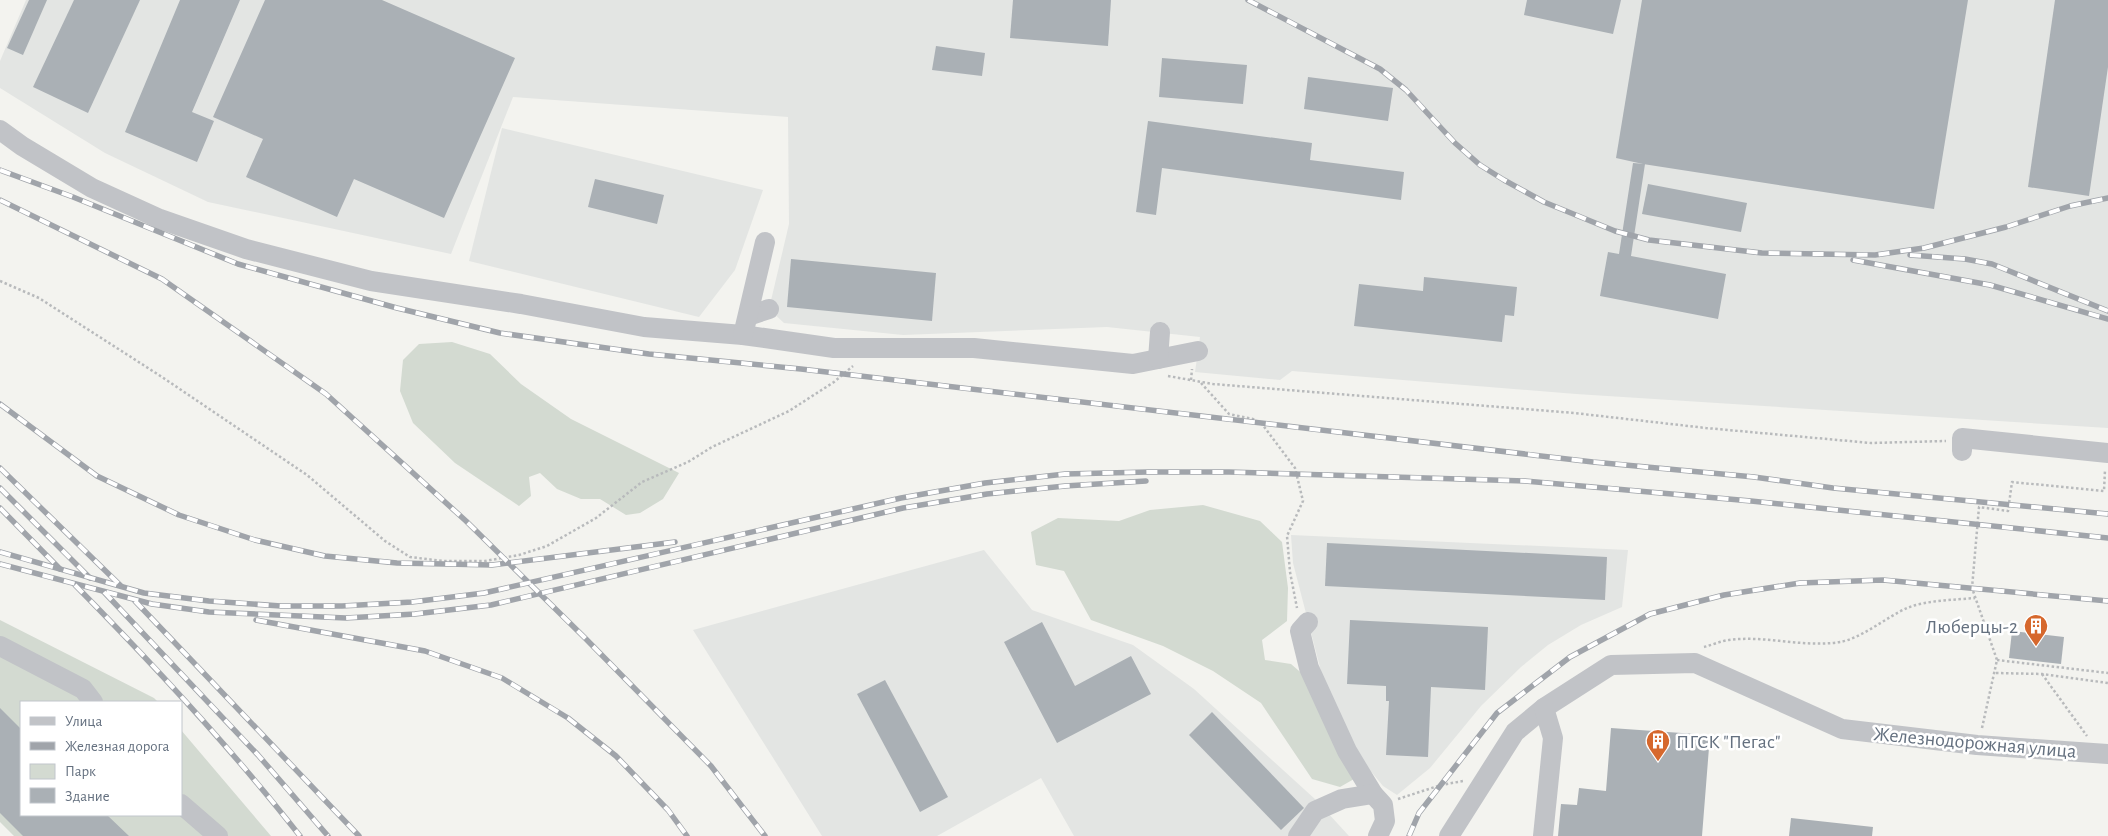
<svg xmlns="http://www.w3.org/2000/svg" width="2108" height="836" viewBox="0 0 2108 836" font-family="'Alegreya Sans',sans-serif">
<rect width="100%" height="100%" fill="#f3f3ef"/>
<g fill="#e3e5e3">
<path d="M26 0H2108V428L1576 394 1292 371 1280 380 1195 372 1200 337 1107 327 903 335 784 323 769 309 789 224 788 117 513 97 451 254 208 202 105 153 0 88V61Z"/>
<path d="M502 128 763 190 735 270 699 317 469 261Z"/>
<path d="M1291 535 1628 550 1622 607 1581 625 1548 645 1521 667 1481 706 1430 768 1397 795 1383 786 1355 752 1323 679 1293 563Z"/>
<path d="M984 550 1032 610 1133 645 1194 689 1316 800 1349 836H1074L1041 778 937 836H822L693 630Z"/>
</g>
<g fill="#d3dad1">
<path d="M452 342 490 354 521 384 571 419 679 473 663 499 640 513 626 515 600 499H581L557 489 540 473 529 477 531 496 519 506 455 463 413 423 400 391 403 360 419 344Z"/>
<path d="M1203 505 1260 521 1282 542 1288 588 1287 621 1262 640 1265 660 1291 664 1306 677 1354 779 1340 787 1312 779 1261 703 1213 671 1163 646 1091 620 1064 571 1036 565 1031 532 1058 518 1119 521 1150 510Z"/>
<path d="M0 620 154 698 158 702H21V815H181V730L271 836H14L0 822Z"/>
</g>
<g fill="#aab0b5">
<path d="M29 0H47L23 55 7 48Z"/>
<path d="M74 0H140L88 113 33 87Z"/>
<path d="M180 0H240L192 112 214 121 197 162 125 132Z"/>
<path d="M265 0H382L515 58 444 218 354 179 337 217 246 177 263 139 213 117Z"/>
<path d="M1013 0H1111L1108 46 1010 38Z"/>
<path d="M1527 0H1621L1613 34 1524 15Z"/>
<path d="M1642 0H1968L1934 209 1643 164 1616 158Z"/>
<path d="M2055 0H2108V67L2089 196 2028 187Z"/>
<path d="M936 46 985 53 982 76 932 70Z"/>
<path d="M1162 58 1247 65 1243 104 1159 97Z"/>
<path d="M1308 77 1393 88 1388 121 1304 109Z"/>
<path d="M1148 121 1312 143 1310 160 1404 172 1401 200 1162 168 1156 215 1136 212Z"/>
<path d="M1633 163 1645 164 1631 256 1726 274 1718 319 1600 296 1608 252 1619 254Z"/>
<path d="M595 179 664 195 657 224 588 207Z"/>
<path d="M1648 184 1747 203 1741 232 1642 214Z"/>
<path d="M791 259 936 273 932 321 787 307Z"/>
<path d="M1424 277 1517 287 1514 316 1505 315 1502 342 1354 326 1359 284 1423 291Z"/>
<path d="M1327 543 1607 557 1605 600 1325 586Z"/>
<path d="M1350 620 1488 627 1485 690 1431 687 1428 757 1386 755 1389 701H1386V686L1347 684Z"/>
<path d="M1042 622 1075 686 1131 656 1151 694 1057 743 1004 642Z"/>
<path d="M2012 631 2064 637 2061 664 2009 658Z"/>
<path d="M885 680 948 797 920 812 857 694Z"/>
<path d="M0 708 21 729V815H107L129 836H23L0 813Z"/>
<path d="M1212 712 1304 808 1281 830 1189 735Z"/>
<path d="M1611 728 1710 735 1702 836H1558L1561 804 1577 805 1579 788 1606 791Z"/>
<path d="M1791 818 1873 827 1872 836H1789Z"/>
</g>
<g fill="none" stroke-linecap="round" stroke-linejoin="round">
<g stroke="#b8babc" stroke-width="2.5" stroke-dasharray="2.5 2.5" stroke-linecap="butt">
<path d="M0 281 39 298 162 377 307 475 385 541 410 557 443 561H485L519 555 547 546 596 518 642 482 688 462 712 447 789 411 834 382 853 366"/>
<path d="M1168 376 1213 384 1574 413 1706 428 1871 443 1946 441"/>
<path d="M1191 380 1192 369"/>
<path d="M1201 383 1229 414 1253 419 1262 424 1295 468 1303 501 1287 536 1290 572 1297 608"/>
<path d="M1704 647C1712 645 1721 641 1729 640 1766 635 1803 648 1840 642 1860 639 1887 617 1907 608 1927 600 1954 600 1975 598"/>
<path d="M1997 660 2108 673"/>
<path d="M1996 673 2042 674 2108 683"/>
<path d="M2042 674 2087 736"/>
<path d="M1982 728 1997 660 1972 588 1979 507 2008 511 2012 482 2104 491 2105 470"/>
<path d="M1398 799 1441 785 1463 781"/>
</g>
<g stroke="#c1c3c7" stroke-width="20">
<path d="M0 130 22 146 92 188 160 219 246 249 371 281 521 304 644 327 743 335 834 348H974L1133 364 1198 351"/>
<path d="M748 316 769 309"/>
<path d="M743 335 765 242"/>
<path d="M1158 359 1160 332"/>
<path d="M1962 451V438L2108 453"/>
<path d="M1308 622 1300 631 1309 668 1347 751 1373 794 1383 805 1385 821 1378 836"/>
<path d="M0 646 83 689 93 702"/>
<path d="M181 804 218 836"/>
<path d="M1298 836 1315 811 1342 799 1373 794"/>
<path d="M1449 836 1515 732 1544 708 1611 665 1695 663 1842 729 1977 745 2108 754"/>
<path d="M1543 836 1553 738 1544 708"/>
</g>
<g stroke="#a0a4aa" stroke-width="5.5">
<g id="rail">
<path d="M1248 0 1380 69 1406 90 1455 143 1480 165 1504 180 1544 202 1615 231 1649 240 1762 253 1875 255 1924 248 2006 227 2070 206 2108 198"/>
<path d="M0 170 73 197 238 264 397 308 500 333 649 354 801 369 1593 462 1754 477 1833 488 2108 514"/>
<path d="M0 200 162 279 326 394 466 521 584 637 711 766 765 836"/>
<path d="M1910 255 1965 259 1992 264 2108 311"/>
<path d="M1853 260 1990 285 2108 319"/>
<path d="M0 404 97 476 179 515 255 540 325 556 397 563 492 565 675 542"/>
<path d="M0 468 121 586"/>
<path d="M0 488 90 578"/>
<path d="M0 508 60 569"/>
<path d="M0 552 144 593 209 601 281 606H342L412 602 484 593 901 498 985 483 1065 474 1148 472H1229L1525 481 1751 501 2108 538"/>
<path d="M0 564 152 604 209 612 346 618 415 614 491 605 903 508 987 494 1065 486 1146 481"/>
<path d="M75 585C154 665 231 748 300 836"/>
<path d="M104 592 258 755 328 836"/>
<path d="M135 601 359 836"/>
<path d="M256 620 425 651 502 678 568 718 616 756 668 810 687 836"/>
<path d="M1409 836 1419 813 1497 713 1570 657 1650 614 1724 595 1800 583 1883 580 2108 601"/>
</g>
</g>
<use href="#rail" stroke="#fff" stroke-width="4" stroke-dasharray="11" stroke-linecap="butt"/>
</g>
<defs>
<g id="building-pin" transform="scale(1.25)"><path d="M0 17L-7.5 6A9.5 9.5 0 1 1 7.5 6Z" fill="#d6682d" stroke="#fff"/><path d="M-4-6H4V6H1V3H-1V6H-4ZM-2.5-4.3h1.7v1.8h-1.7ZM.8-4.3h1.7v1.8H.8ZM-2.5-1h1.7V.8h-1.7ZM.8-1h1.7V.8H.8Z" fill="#fff"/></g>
</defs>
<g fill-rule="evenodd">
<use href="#building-pin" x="2036" y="626"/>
<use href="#building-pin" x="1658" y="741"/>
</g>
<g text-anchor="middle" stroke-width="5" stroke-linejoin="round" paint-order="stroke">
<g font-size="20" fill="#64707f" stroke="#fff" text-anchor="end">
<text x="2018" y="633">Люберцы-2</text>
<text x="1676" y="748" text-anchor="start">ПГСК "Пегас"</text>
</g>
<g font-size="20" fill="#64707f" stroke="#fff">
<text transform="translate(1975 742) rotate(5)" y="7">Железнодорожная улица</text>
</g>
</g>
<rect x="20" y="701" width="162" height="115" fill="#ffffff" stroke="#c1c6cc"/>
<rect x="30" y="717" width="25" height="8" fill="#c1c3c7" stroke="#c1c6cc"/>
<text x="65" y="726" font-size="15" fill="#64707f">Улица</text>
<rect x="30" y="742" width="25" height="8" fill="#a0a4aa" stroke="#c1c6cc"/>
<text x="65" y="751" font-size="15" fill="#64707f">Железная дорога</text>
<rect x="30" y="764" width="25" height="15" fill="#d3dad1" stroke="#c1c6cc"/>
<text x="65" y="776" font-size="15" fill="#64707f">Парк</text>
<rect x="30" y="788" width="25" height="15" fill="#aab0b5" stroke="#c1c6cc"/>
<text x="65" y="801" font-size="15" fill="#64707f">Здание</text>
</svg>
